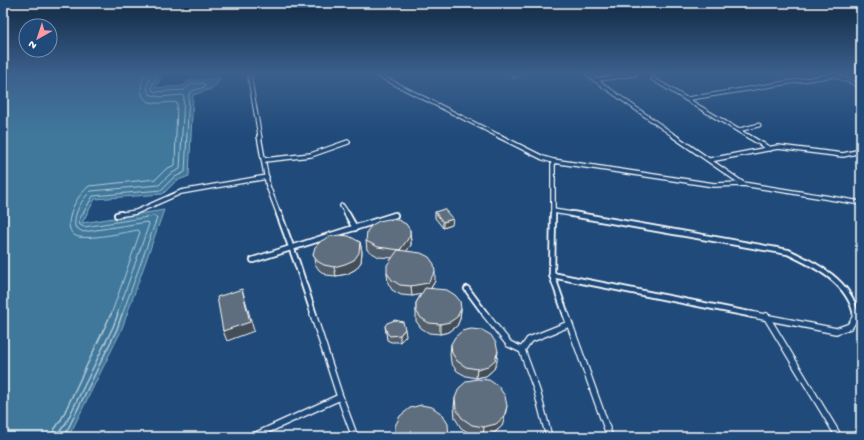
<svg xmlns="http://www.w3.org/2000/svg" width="864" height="440" viewBox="0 0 864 440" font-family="'Gochi Hand',sans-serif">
<rect width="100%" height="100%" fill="#1f4a7a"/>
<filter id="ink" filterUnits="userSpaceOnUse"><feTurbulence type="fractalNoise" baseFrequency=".025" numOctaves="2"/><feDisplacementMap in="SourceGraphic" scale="8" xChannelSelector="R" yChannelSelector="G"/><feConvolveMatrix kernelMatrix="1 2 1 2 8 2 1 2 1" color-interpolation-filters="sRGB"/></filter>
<g filter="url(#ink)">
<path fill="#40789c" stroke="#8caec4" d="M3 74H163L155 88 184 86 189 80 221 78 214 88 193 95 189 176 176 181 163 194 95 199 82 223 164 210 121 331 73 428 67 437H3Z"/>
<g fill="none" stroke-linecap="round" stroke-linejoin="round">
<g stroke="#b3c9d7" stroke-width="1">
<path d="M111 315 140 232 138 230C126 232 86 241 76 236 69 233 68 224 70 217 72 205 80 194 89 186L156 179 166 169 175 165 177 103C170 101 162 104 155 103 139 102 139 86 145 74"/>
<path d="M117 315 149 224 147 222 83 232 75 227C73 214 82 199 91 191L159 185 170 174 180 169 184 97 182 95 160 97 149 94C145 87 149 81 152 74"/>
<path d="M122 315 157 218 155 216 84 227 80 225 79 220 93 196 161 190 173 178 185 172 189 94 192 91 204 87 205 85 203 83 191 84 184 90 155 92 152 90V85L158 74"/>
</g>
<g stroke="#b3c9d7" stroke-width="1.5">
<path d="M53 437 54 430 61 420 111 314"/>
<path d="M59 437 60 431 66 423 113 327 118 314"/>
<path d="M64 437 117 329 122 314"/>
</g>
<g stroke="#fff" stroke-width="5">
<g id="service-far3">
<path d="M249 74 260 137"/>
<path d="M376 74 501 137"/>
<path d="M587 74 676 137"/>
<path d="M834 75 861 86"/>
<path d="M514 76 519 74"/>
<path d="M653 79 749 137"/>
<path d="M595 80 635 74"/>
<path d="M686 99 841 74"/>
<path d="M739 130 759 125"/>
</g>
</g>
<g stroke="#fff" stroke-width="6">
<g id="service-far2">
<path d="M259 136 268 186 279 215"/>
<path d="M499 136 543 158 553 161 714 185 743 184 861 203"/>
<path d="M674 136 743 184"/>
<path d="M748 136 770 149"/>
<path d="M264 160 311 155 348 142"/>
<path d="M710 160 778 147 843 155 861 151"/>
<path d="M342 206 348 215"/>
<path d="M553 211 578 215"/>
<path d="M117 215 136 212 181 192 267 177"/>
<path d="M553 215V161"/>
</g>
</g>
<g stroke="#fff" stroke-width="8">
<g id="service-far1">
<path d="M279 214 297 263 314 315"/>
<path d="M347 214 355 228"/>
<path d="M553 214 552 275 566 315"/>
<path d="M572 214 788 252C816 265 850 282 856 315"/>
<path d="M117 215 121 214"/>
<path d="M253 260 395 215"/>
<path d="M552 275 754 315"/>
<path d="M467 289 486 315"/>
</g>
</g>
<g stroke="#fff" stroke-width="8">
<g id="service">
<path d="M313 314 340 397 355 437"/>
<path d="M485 314 509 344 522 350"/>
<path d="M566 314 610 437"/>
<path d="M749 314 836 331 850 326 855 318 856 314"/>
<path d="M766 316 839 437"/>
<path d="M252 437 340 397"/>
<path d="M549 437 537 391 522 350 529 340 569 324"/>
</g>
</g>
<use href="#service-far3" stroke="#1f4a7a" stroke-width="3"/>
<use href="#service-far2" stroke="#1f4a7a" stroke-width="3.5"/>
<use href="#service-far1" stroke="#1f4a7a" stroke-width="4.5"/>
<use href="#service" stroke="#1f4a7a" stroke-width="5.5"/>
</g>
<g fill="#515f6c" stroke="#fff">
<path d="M435 212 452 225 443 228 435 218Z"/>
<path d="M411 239V245L406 251 435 281 431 288 461 309 460 319 457 326 449 332 440 334 429 333 421 328 416 321V303L421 294 412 296 401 295 392 290 388 283 387 273 392 258 379 257 367 250 366 241Z"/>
<path d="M360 242 362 252 361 262 356 269 347 274 336 276 326 275 319 270 315 264 313 254Z"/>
<path d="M385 326 406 336 400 342H391L387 340Z"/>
<path d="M451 344 497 361 494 369 486 376 476 378 466 376 457 371 451 363 450 354Z"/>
<path d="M455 398 505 416 502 426 494 433 483 437 471 434 461 428 455 418 454 407Z"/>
</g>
<g fill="#424d58" stroke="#fff">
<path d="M453 219 452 225 443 228V222Z"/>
<path d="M410 230 411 245 401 259 400 250Z"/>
<path d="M360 242 362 252 361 262 356 269 347 274 336 276 334 267Z"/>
<path d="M435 272V281L428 293 412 296 411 286Z"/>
<path d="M242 289 245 299 254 331 227 341 223 331Z"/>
<path d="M461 309 460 319 457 326 449 332 440 334V324Z"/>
<path d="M405 329 406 336 400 342V335Z"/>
<path d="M498 351 497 361 494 369 486 376 476 378 477 369Z"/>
<path d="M507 406 505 416 502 426 494 433 483 437 484 427Z"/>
</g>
<g fill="#5e6e7e" stroke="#fff">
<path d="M444 209 453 219 443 222 435 212Z"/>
<path d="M389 219 398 220 406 224 410 230V236L400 250 378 247 366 241 367 231 372 225 379 221Z"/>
<path d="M339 235 349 236 360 242 359 253 354 260 345 264 334 267 324 265 317 261 313 254 315 247 321 241 329 237Z"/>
<path d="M398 250 421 253 429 257 434 264 435 272 428 283 411 286 400 285 392 280 387 273V265Z"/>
<path d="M425 288 447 290 455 295 460 301 461 309 457 317 450 322 440 324 429 323 421 318 416 311V303Z"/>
<path d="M242 289 250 322 223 331 217 297Z"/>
<path d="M395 320 403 322 405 329 400 335 390 336 387 333 385 326 387 323Z"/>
<path d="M471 329 482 330 491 335 496 343 498 351 495 360 488 366 477 369 466 367 457 361 452 353 451 344 455 337 462 331Z"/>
<path d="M477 379 489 380 498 386 505 396 507 406 504 417 496 424 484 427 472 425 462 418 456 409 455 398 459 388 467 381Z"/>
<path d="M421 405 432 407 442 414 448 424 449 437H395V426L400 416 410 408Z"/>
</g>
</g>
<linearGradient id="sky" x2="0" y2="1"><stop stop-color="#112943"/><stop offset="0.54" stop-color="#3c608d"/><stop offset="1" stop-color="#3c608d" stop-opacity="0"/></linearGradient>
<rect width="864" height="136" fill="url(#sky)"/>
<rect width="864" height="440" fill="none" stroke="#1f4a7a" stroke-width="16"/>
<rect x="8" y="8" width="848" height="424" fill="none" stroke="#fff" stroke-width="1.5" filter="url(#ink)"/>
<g transform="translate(38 38) rotate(219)"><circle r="19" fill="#1f4a7a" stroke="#7992af"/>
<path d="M0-3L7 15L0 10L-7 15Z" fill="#ff9aa2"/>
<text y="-6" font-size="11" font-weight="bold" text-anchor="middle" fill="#ffffff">N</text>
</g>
</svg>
